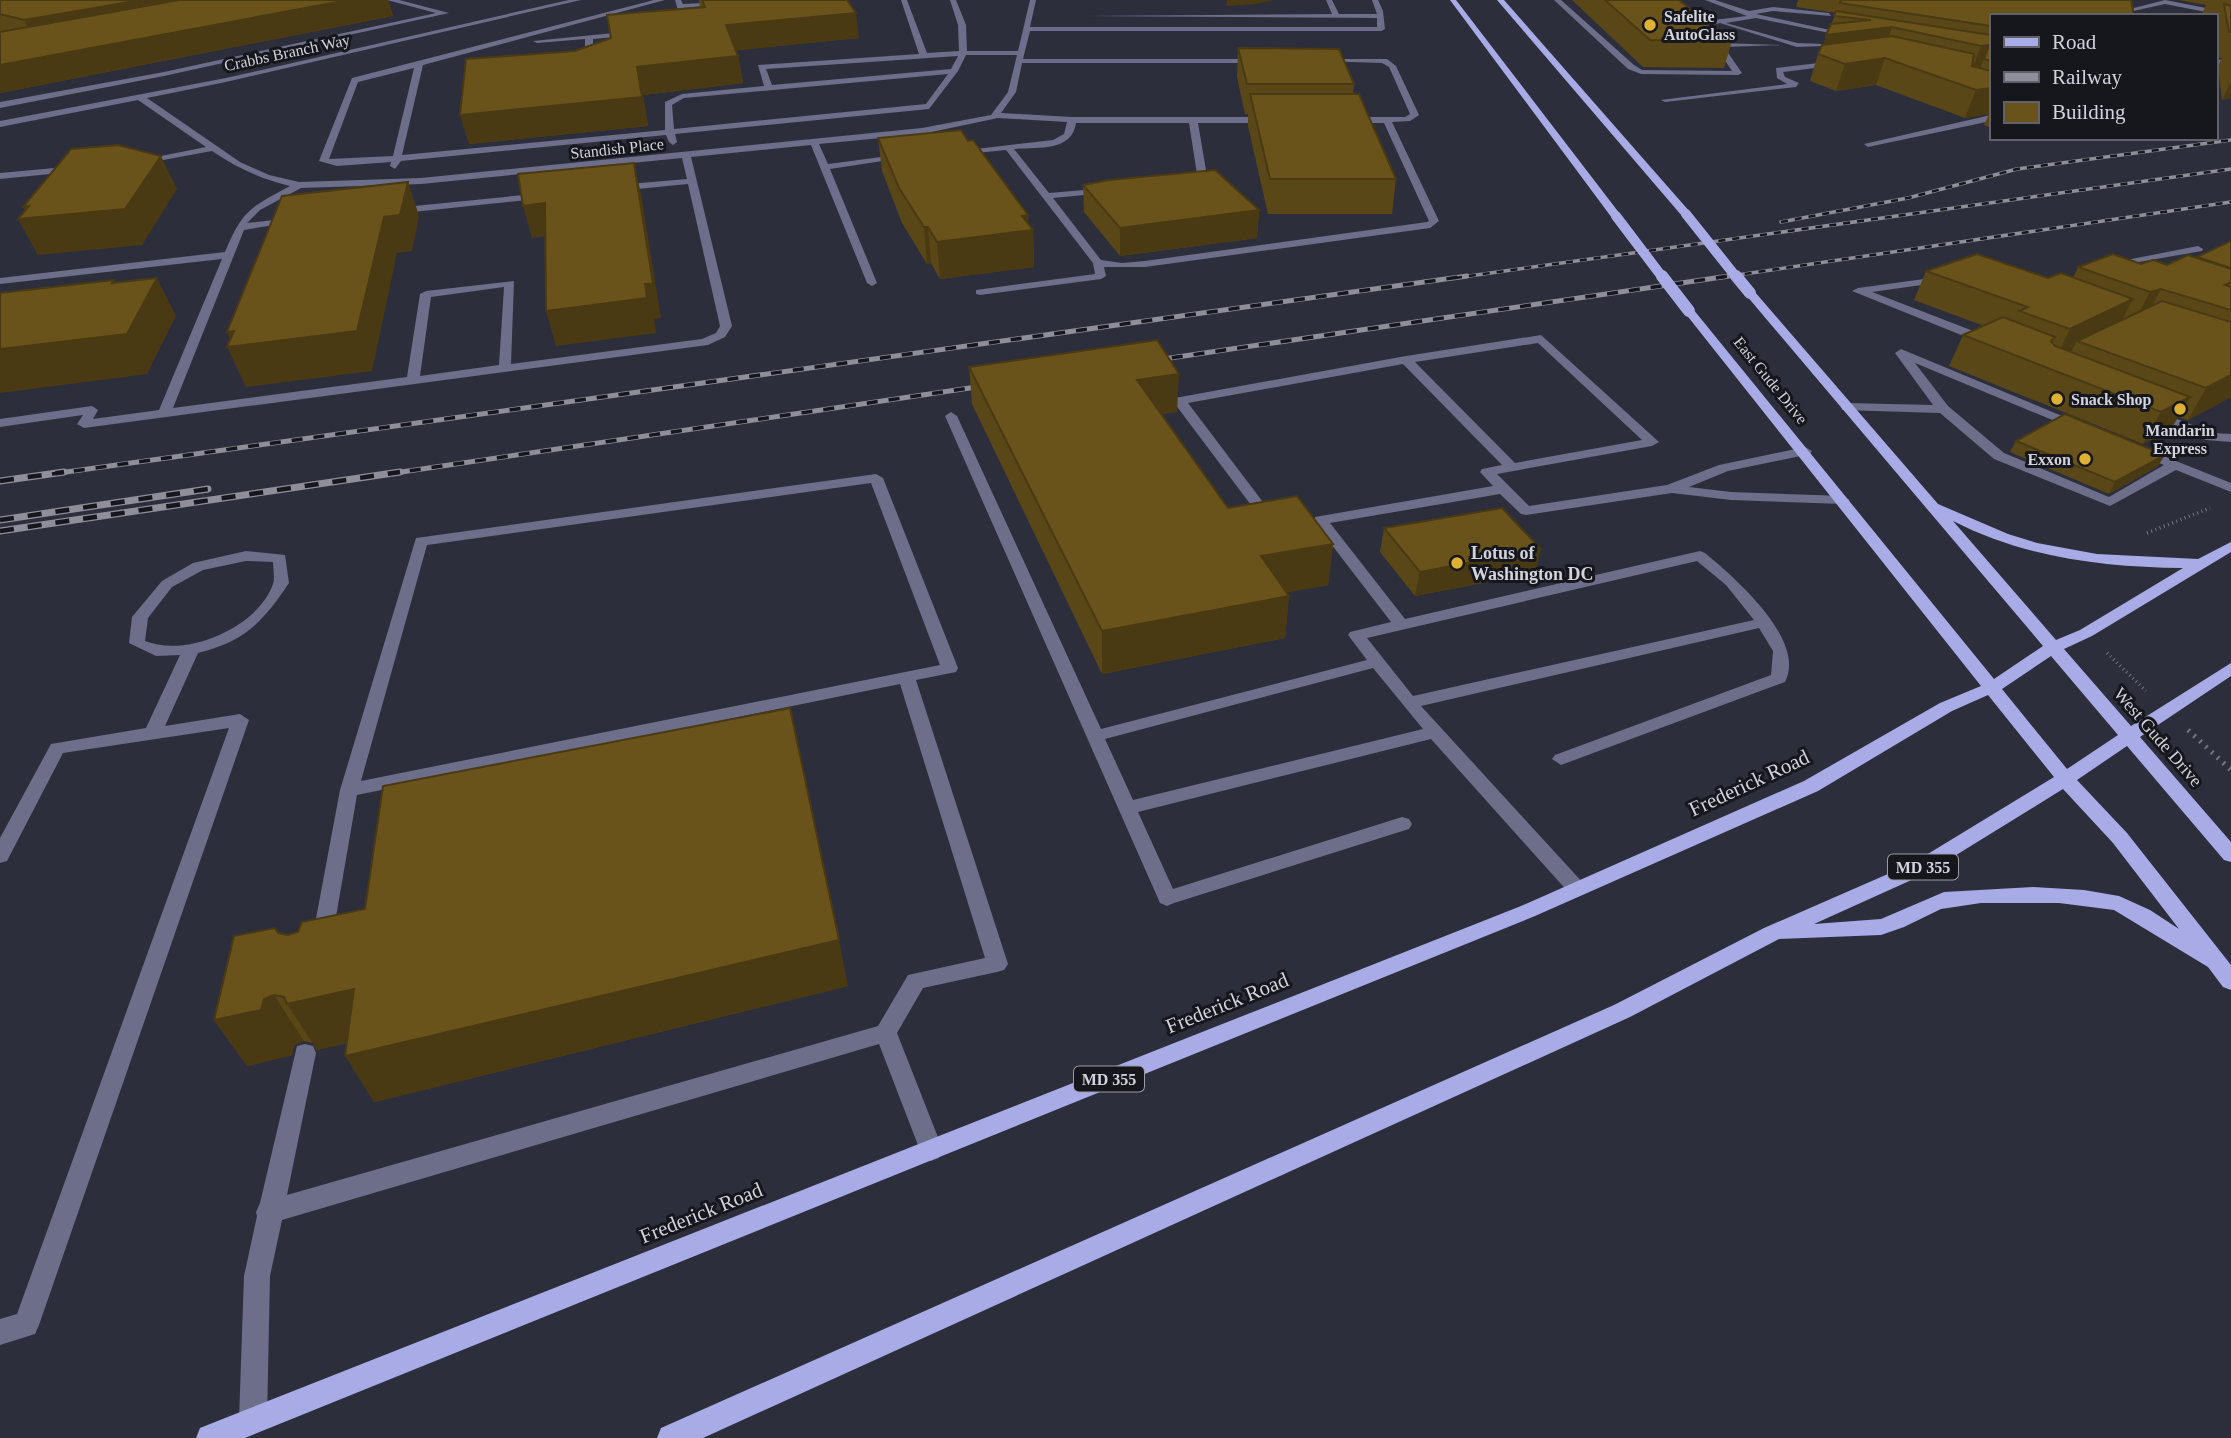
<svg xmlns="http://www.w3.org/2000/svg" width="2231" height="1438" viewBox="0 0 2231 1438" font-family="Georgia,serif">
<rect width="100%" height="100%" fill="#2d2e3c"/>
<g fill="none" stroke-linecap="round" stroke-linejoin="round">
<g stroke="#737480" stroke-width="3.5" stroke-dasharray="1 3.5" stroke-linecap="butt">
<path d="M2147 533 2210 508"/>
<path d="M2107 653 2146 691"/>
</g>
<path stroke="#737480" stroke-width="5" stroke-dasharray="2 6" stroke-linecap="butt" d="M2188 730 2231 770"/>
<g fill="#6c6e8a" fill-rule="evenodd">
<path d="M387 0H399L449 13 164 76 0 108V102L164 72 436 13Z"/>
<path d="M569 0H581L226 82 147 98 240 162 269 175 299 182 421 178 922 128 991 115 1008 92 1017 55H966L958 71 929 109 675 134 677 142 673 145 669 142 666 135 401 161 395 169 390 166 391 162 337 166 319 161 352 78 654 0H665L423 65 402 155 665 130V102L682 94 764 86 758 65 919 54 901 0H907L927 53 959 51 958 25 950 0H956L966 25 967 51H1018L1030 0H1036L1030 27H1377V18L1085 16 1332 14 1326 0H1332L1339 14H1377L1372 0H1378L1383 11 1385 29 1381 31H1030L1023 59H1260L1264 61 1260 63H1022L1016 92 1001 113 1072 117H1272L1276 120 1272 123H1198L1207 176 1185 183 1182 182V178L1197 174 1189 123H1076C1072 152 1037 147 1014 149L1049 193 1108 188V192L1105 193 1053 198 1101 260 1122 263 1145 261 1427 222 1429 221 1384 123H1346L1342 120 1346 117H1405L1410 114 1389 67 1382 63 1319 61 1323 59H1387L1396 66 1419 115 1410 121 1392 122 1439 221 1430 228 1145 267H1104L1106 276 1101 279 980 295 976 294V290L1095 274 1093 263 1006 150 956 155 951 152 1053 140 1064 134 1067 122 998 118 922 134 819 144 828 164 904 154 909 157 830 169 877 283 872 286 867 283 811 145 691 157 732 326 725 337 708 345 84 428 77 424 83 415 0 427V419L92 406 98 410 93 419 159 410 222 259 0 284V278L225 252C243 209 250 208 290 186 261 179 237 168 212 151L136 165V161L206 147 138 100 0 127V121L226 78ZM958 56 951 69 772 85 766 69ZM414 68 393 156 329 159 358 82ZM948 74 926 104 674 129 672 105 684 98ZM682 158 687 179 617 185 612 188 617 191 688 184 720 326 716 333 702 339 511 364 514 281 426 291 420 294 407 377 173 408 244 230 298 221 293 218 247 223 260 210 301 188 421 184ZM504 287 499 365 420 376 431 297Z"/>
<path d="M675 0H681L683 4 764 0 684 8 690 24 682 30 678 28 682 24Z"/>
<path d="M1554 0H1561L1634 65 1642 70 1732 71 1716 47 1694 28 1705 21 1747 16 1705 0H1715L1749 11 1773 7 1829 13 1831 16 1773 11 1756 14 1853 35 1849 37 1756 18 1726 23 1797 43 1850 45 1797 47 1720 23 1703 28 1721 43 1780 45 1724 47 1742 73 1738 75 1641 74 1628 69Z"/>
<path d="M2165 0 2206 8 2209 10 2206 12 2165 4 2129 12 2126 10Z"/>
<path d="M634 31 637 35 593 39V55L575 58 571 56 585 53V39L537 43 533 41Z"/>
<path d="M2231 59V63L2215 64V60Z"/>
<path d="M1836 61 1839 65 1783 72 1785 77 1799 83 1796 87 1665 102 1661 100 1787 84 1777 78 1776 68Z"/>
<path d="M1991 115V121L1868 147 1864 144Z"/>
<path d="M77 166 82 169 80 171 0 179V173Z"/>
<path d="M544 193 549 196 547 198 394 214 389 211 394 208Z"/>
<path d="M2198 246 2203 249 2202 251 2133 263 2136 266 2131 269 2116 262Z"/>
<path d="M1946 276 1951 279 1950 281 1872 292 1994 339V345H1986L1852 291 1858 288Z"/>
<path d="M1541 335 1659 442 1652 446 1497 474 1529 506 1667 485 1719 465 1805 447 1812 451 1810 454 1728 471 1689 487 1731 492 1843 496 1850 500 1843 504 1731 500 1672 493 1526 515 1521 514 1500 494 1330 523 1405 619 1700 551 1705 553C1734 577 1807 640 1785 682L1561 765 1552 759 1555 755 1771 675 1773 651 1759 628 1421 706 1584 884 1587 889 1584 894 1577 897 1570 894 1431 739 1138 812 1173 889 1402 817 1409 819 1412 824 1409 829 1174 903 1167 906 1160 903 945 416 951 412 957 416 1101 729 1367 660 1348 635 1350 632 1391 622 1315 523V517L1493 486 1480 472 1482 469 1502 465 1403 364 1188 403 1278 522 1271 526 1266 525 1175 404V398L1406 356ZM1538 343 1642 440 1515 463 1415 362ZM1697 561 1726 585 1754 620 1413 696 1367 638ZM1373 668 1423 729 1133 800 1105 739Z"/>
<path d="M1901 349 2086 426 2084 429H2074L1915 363 1948 406 2004 453 2109 497 2164 465 2136 454 2134 451 2141 447 2231 483V492L2176 470 2110 506 1994 459 1940 413 1842 410 1841 407 1847 403 1933 405 1895 353Z"/>
<path d="M2154 410 2213 433 2231 434V442L2206 440 2149 417 2148 414Z"/>
<path d="M876 474 883 478 958 668 956 672 916 680 1008 964 1004 970 997 972 923 988 897 1033 943 1150 939 1158 931 1161 923 1158 879 1044 282 1220 270 1276 267 1420 263 1430 253 1434 243 1430 239 1420 244 1276 257 1216 256 1212 260 1203 297 1046 305 1044 313 1046 316 1053 287 1195 878 1026 908 975 985 958 900 684 357 795 332 940 329 946 322 948 315 946 312 940 340 790 416 538ZM871 483 940 665 361 781 427 545Z"/>
<path d="M246 551 285 555 289 583C262 623 245 641 198 653L165 726 240 714 249 720 39 1325 35 1334 0 1345V1319L17 1314 229 728 63 753 7 861 0 863V838L51 744 146 728 180 655 156 656 129 643 132 617 162 581 193 563ZM246 561 273 562C273 568 275 578 273 584 258 627 187 658 145 641L148 618 172 587 203 570Z"/>
</g>
<g fill="#a8abe6" fill-rule="evenodd">
<path d="M1450 0H1456L1620 214V218H1612Z"/>
<path d="M1497 0H1504L1690 212V216H1682Z"/>
<path d="M1746 291H1754L1938 504 2008 534 2037 543 2097 554 2198 559 2231 542V552L2092 636 2064 649 2131 726 2231 663V676L2140 737 2231 842V862L2224 860 2127 746 2077 780 2127 833 2231 965V990L2223 987 2208 967 2114 910 2059 903H1981L1941 909 1904 927 1881 935 1779 939 1630 1017 703 1438H657L661 1428 1614 1005 1764 928 1913 863 2054 777 1988 695 1952 711 1818 791 1535 916 245 1438H196L200 1428 210 1424 1521 906 1804 781 1940 703 1981 686 1685 313V309H1693L1994 679 2043 646 1746 295ZM1953 521C2025 558 2104 567 2183 568L2080 630 2056 640ZM2051 656 2118 735 2067 769 2002 689ZM2063 789 2113 843 2179 929 2150 910 2119 896 2084 890 2033 887 1944 892 1881 919 1814 924 1927 873Z"/>
</g>
<g stroke="#8e8f9a" stroke-width="3.5">
<g id="rail-far2">
<path d="M1781 222 1908 198 2017 169 2231 140"/>
<path d="M1455 278 2231 169"/>
<path d="M1717 278 2231 202"/>
</g>
</g>
<g stroke="#8e8f9a" stroke-width="5">
<g id="rail-far1">
<path d="M1150 361 1729 276"/>
<path d="M52 474 1467 276"/>
<path d="M388 474 990 385"/>
</g>
</g>
<g stroke="#8e8f9a" stroke-width="7">
<g id="rail">
<path d="M0 481 64 472"/>
<path d="M0 520 208 489"/>
<path d="M0 531 400 472"/>
</g>
</g>
<use href="#rail-far2" stroke="#16171d" stroke-width="2.5" stroke-dasharray="7" stroke-linecap="butt"/>
<use href="#rail-far1" stroke="#16171d" stroke-width="3.5" stroke-dasharray="11" stroke-linecap="butt"/>
<use href="#rail" stroke="#16171d" stroke-width="4.5" stroke-dasharray="14" stroke-linecap="butt"/>
<g stroke="#a8abe6" stroke-width="10">
<path d="M1686 214 1737 278"/>
<path d="M1616 216 1663 278"/>
</g>
<g stroke="#a8abe6" stroke-width="12">
<path d="M1662 276 1689 311"/>
<path d="M1736 276 1750 293"/>
</g>
</g>
<g fill="#5a4717">
<path d="M0 0H388L393 16 0 93Z"/>
<path d="M699 0H847L859 38 736 50 738 56 743 83 643 95 648 126 469 144 575 51 700 7Z"/>
<path d="M1572 0H1679L1732 41 1724 68 1643 67Z"/>
<path d="M1798 0H2131L1991 16V128L1984 125 1989 114 1965 118 1876 85 1836 91 1810 81 1818 54 1823 45 1836 13 1796 7Z"/>
<path d="M2179 0H2231V98L2222 100 2218 66 2222 58 2216 57 2215 48 2216 21H2215V16H2201L2206 5Z"/>
<path d="M1238 48 1354 84 1353 94 1396 179 1392 214H1268L1248 126V114H1245L1237 77Z"/>
<path d="M878 138 1028 224 1033 230 1034 267 940 279 931 263 927 264 902 223 882 171Z"/>
<path d="M1083 185 1259 210 1257 238 1120 256 1084 212Z"/>
<path d="M2231 241V397L2188 420 2178 417 2171 429 2143 444 1949 366 1963 335 1984 326 1914 300 1926 271 2048 278H2073L2078 267 2141 264 2167 265 2197 258Z"/>
<path d="M969 367 1177 412 1161 414 1228 508 1333 544 1328 585 1286 592 1289 596 1285 638 1102 674 972 404Z"/>
<path d="M2016 441 2158 466 2109 494 2010 452Z"/>
<path d="M1384 528 1535 573 1415 596 1380 552Z"/>
<path d="M278 933 288 935 848 986 374 1102 347 1043 317 1050 313 1043 304 1041 294 1045 292 1055 247 1066 214 1020Z"/>
</g>
<g fill="#4a3a13">
<path d="M141 0H281L36 44 24 20Z"/>
<path d="M348 0H388L393 16 0 93V65Z"/>
<path d="M1227 0H1274L1256 4 1226 6Z"/>
<path d="M856 13 859 38 731 51 726 25Z"/>
<path d="M1892 27 1884 52 1820 55 1826 35Z"/>
<path d="M1989 45 1979 71 1971 72 1981 46Z"/>
<path d="M738 56 743 83 643 95 648 126 469 144 460 115 637 67Z"/>
<path d="M1885 58 1876 85 1836 91 1845 64Z"/>
<path d="M2231 82V98L2222 100Z"/>
<path d="M1991 88V108L1989 114 1965 118 1976 90Z"/>
<path d="M161 156 177 189 142 245 38 255 18 219 29 218 23 207Z"/>
<path d="M634 163 641 194 661 318 654 319 656 333 556 346 546 311Z"/>
<path d="M408 182 419 216 412 251 397 253 372 371 246 387 227 347 233 346 227 332 234 331 384 217Z"/>
<path d="M545 203 553 235 532 238 523 206Z"/>
<path d="M1259 210 1257 238 1120 256V228Z"/>
<path d="M1028 215 1029 231 1033 230 1034 267 940 279 937 242 1022 216Z"/>
<path d="M924 227H928L931 263 927 264Z"/>
<path d="M157 278 176 316 147 374 0 393V349Z"/>
<path d="M2161 289 2146 318 2134 322 2150 292Z"/>
<path d="M2133 299 2117 329 2077 341 2071 352 2055 360 2070 329Z"/>
<path d="M1179 374 1177 412 1137 418V380Z"/>
<path d="M2231 375V397L2188 420 2206 388Z"/>
<path d="M2190 397 2171 429 2143 444 2161 412Z"/>
<path d="M2165 455 2158 466 2109 494 2115 482Z"/>
<path d="M1333 544 1328 585 1258 598 1261 556Z"/>
<path d="M1541 549 1535 573 1415 596 1420 572Z"/>
<path d="M1289 596 1285 638 1102 674V631Z"/>
<path d="M839 940 848 986 374 1102 345 1056Z"/>
<path d="M354 989 382 1035 317 1050 287 1004Z"/>
<path d="M274 995 304 1041 294 1045 292 1055 247 1066 214 1020Z"/>
</g>
<g fill="#69531b" stroke="#4a3a13" stroke-width="2">
<path d="M0 0H141L24 20 0 14Z"/>
<path d="M179 0H348L0 65V32Z"/>
<path d="M702 0H847L856 13 726 25 738 56 637 67 642 97 460 115 466 59 575 51 611 38 607 15 705 7Z"/>
<path d="M1605 0H1679L1732 41 1650 40Z"/>
<path d="M1841 0H2131L2134 16H1991V26L1840 3Z"/>
<path d="M2224 4 2231 6V32H2229Z"/>
<path d="M1836 11 1991 35V61L1984 59 1989 45 1981 46 1892 27 1826 35 1831 24 1871 20 1834 16Z"/>
<path d="M1892 36 1974 54 1972 66 1991 71V88L1976 90 1885 58 1845 64 1818 54 1822 45Z"/>
<path d="M1238 48 1339 49 1354 84H1247Z"/>
<path d="M1250 94H1359L1396 179H1270Z"/>
<path d="M961 130 968 141 973 140 1028 215 1022 216 1033 230 937 242 928 227H924L899 188 878 138Z"/>
<path d="M118 145 161 156 125 209 18 219 29 206 23 207 71 149Z"/>
<path d="M634 163 653 284H645L647 298 546 311 545 203 523 206 518 174Z"/>
<path d="M1215 170 1259 210 1120 228 1083 185 1109 180Z"/>
<path d="M408 182 400 215 384 217 357 331 227 347 234 331 227 332 282 196Z"/>
<path d="M2231 241V268L2197 257Z"/>
<path d="M1977 254 2048 278 2061 273 2133 299 2070 329 2019 311 2028 307 1926 271Z"/>
<path d="M2113 254 2141 264 2153 260 2167 265 2188 255 2231 269V282L2225 285 2231 287V310L2161 289 2150 292 2078 267Z"/>
<path d="M157 278 127 334 0 349V293L114 280 112 283Z"/>
<path d="M2162 301 2231 322V375L2206 388 2077 341Z"/>
<path d="M2003 317 2055 337 2051 341 2055 346 2190 397 2161 412 1963 335Z"/>
<path d="M1157 340 1179 374 1137 380 1228 508 1297 496 1333 544 1261 556 1289 596 1102 631 969 367Z"/>
<path d="M2065 414 2165 455 2115 482 2016 441Z"/>
<path d="M1502 508 1541 549 1420 572 1384 528Z"/>
<path d="M790 708 839 940 345 1056 354 989 287 1004 284 997 274 995 264 999 261 1010 214 1020 234 936 275 928 278 933 288 935 298 932 302 922 365 909 383 786Z"/>
</g>
<g fill="#deb133" stroke="#16171d" stroke-width="2.5">
<circle cx="1650" cy="25" r="7"/>
<circle cx="2057" cy="399" r="7"/>
<circle cx="2180" cy="409" r="7"/>
<circle cx="2085" cy="459" r="7"/>
<circle cx="1457" cy="563" r="7"/>
</g>
<g text-anchor="middle" stroke-width="6" stroke-linejoin="round" paint-order="stroke">
<g font-size="16" font-weight="bold" fill="#d2d3dc" stroke="#16171d" text-anchor="start">
<text x="1664" y="22">Safelite<tspan x="1664" dy="18">AutoGlass</tspan></text>
<text x="2071" y="405">Snack Shop</text>
<text x="2180" y="436" text-anchor="middle">Mandarin<tspan x="2180" dy="18">Express</tspan></text>
<text x="2071" y="465" text-anchor="end">Exxon</text>
</g>
<g font-size="16" fill="#d2d3dc" stroke="#16171d">
<text transform="translate(287 52) rotate(-12)" y="6">Crabbs Branch Way</text>
<text transform="translate(617 148) rotate(-6)" y="6">Standish Place</text>
<text transform="translate(1771 380) rotate(51)" y="6">East Gude Drive</text>
</g>
<g fill="#16171d" stroke="#9a9ba3" stroke-width="2">
<rect x="1888" y="854.5" width="70" height="25" rx="5"/>
<rect x="1074" y="1066.5" width="70" height="25" rx="5"/>
</g>
<g font-size="16" font-weight="bold" fill="#d2d3dc">
<text x="1923" y="873">MD 355</text>
<text x="1109" y="1085">MD 355</text>
</g>
<g font-size="18" font-weight="bold" fill="#d2d3dc" stroke="#16171d" text-anchor="start">
<text x="1471" y="559">Lotus of<tspan x="1471" dy="21">Washington DC</tspan></text>
</g>
<g font-size="18" fill="#d2d3dc" stroke="#16171d">
<text transform="translate(2158 737) rotate(49)" y="6">West Gude Drive</text>
</g>
<g font-size="21" fill="#d2d3dc" stroke="#16171d">
<text transform="translate(1749 783) rotate(-25)" y="7">Frederick Road</text>
<text transform="translate(1227 1003) rotate(-22)" y="7">Frederick Road</text>
<text transform="translate(701 1213) rotate(-22)" y="7">Frederick Road</text>
</g>
</g>
<rect x="1990" y="14" width="228" height="126" fill="#16171d" stroke="#616269" stroke-width="2"/>
<rect x="2004" y="37" width="35" height="10" fill="#a8abe6" stroke="#616269" stroke-width="2"/>
<text x="2052" y="49" font-size="21" fill="#d2d3dc">Road</text>
<rect x="2004" y="72" width="35" height="10" fill="#8e8f9a" stroke="#616269" stroke-width="2"/>
<text x="2052" y="84" font-size="21" fill="#d2d3dc">Railway</text>
<rect x="2004" y="102" width="35" height="21" fill="#69531b" stroke="#616269" stroke-width="2"/>
<text x="2052" y="119" font-size="21" fill="#d2d3dc">Building</text>
</svg>
